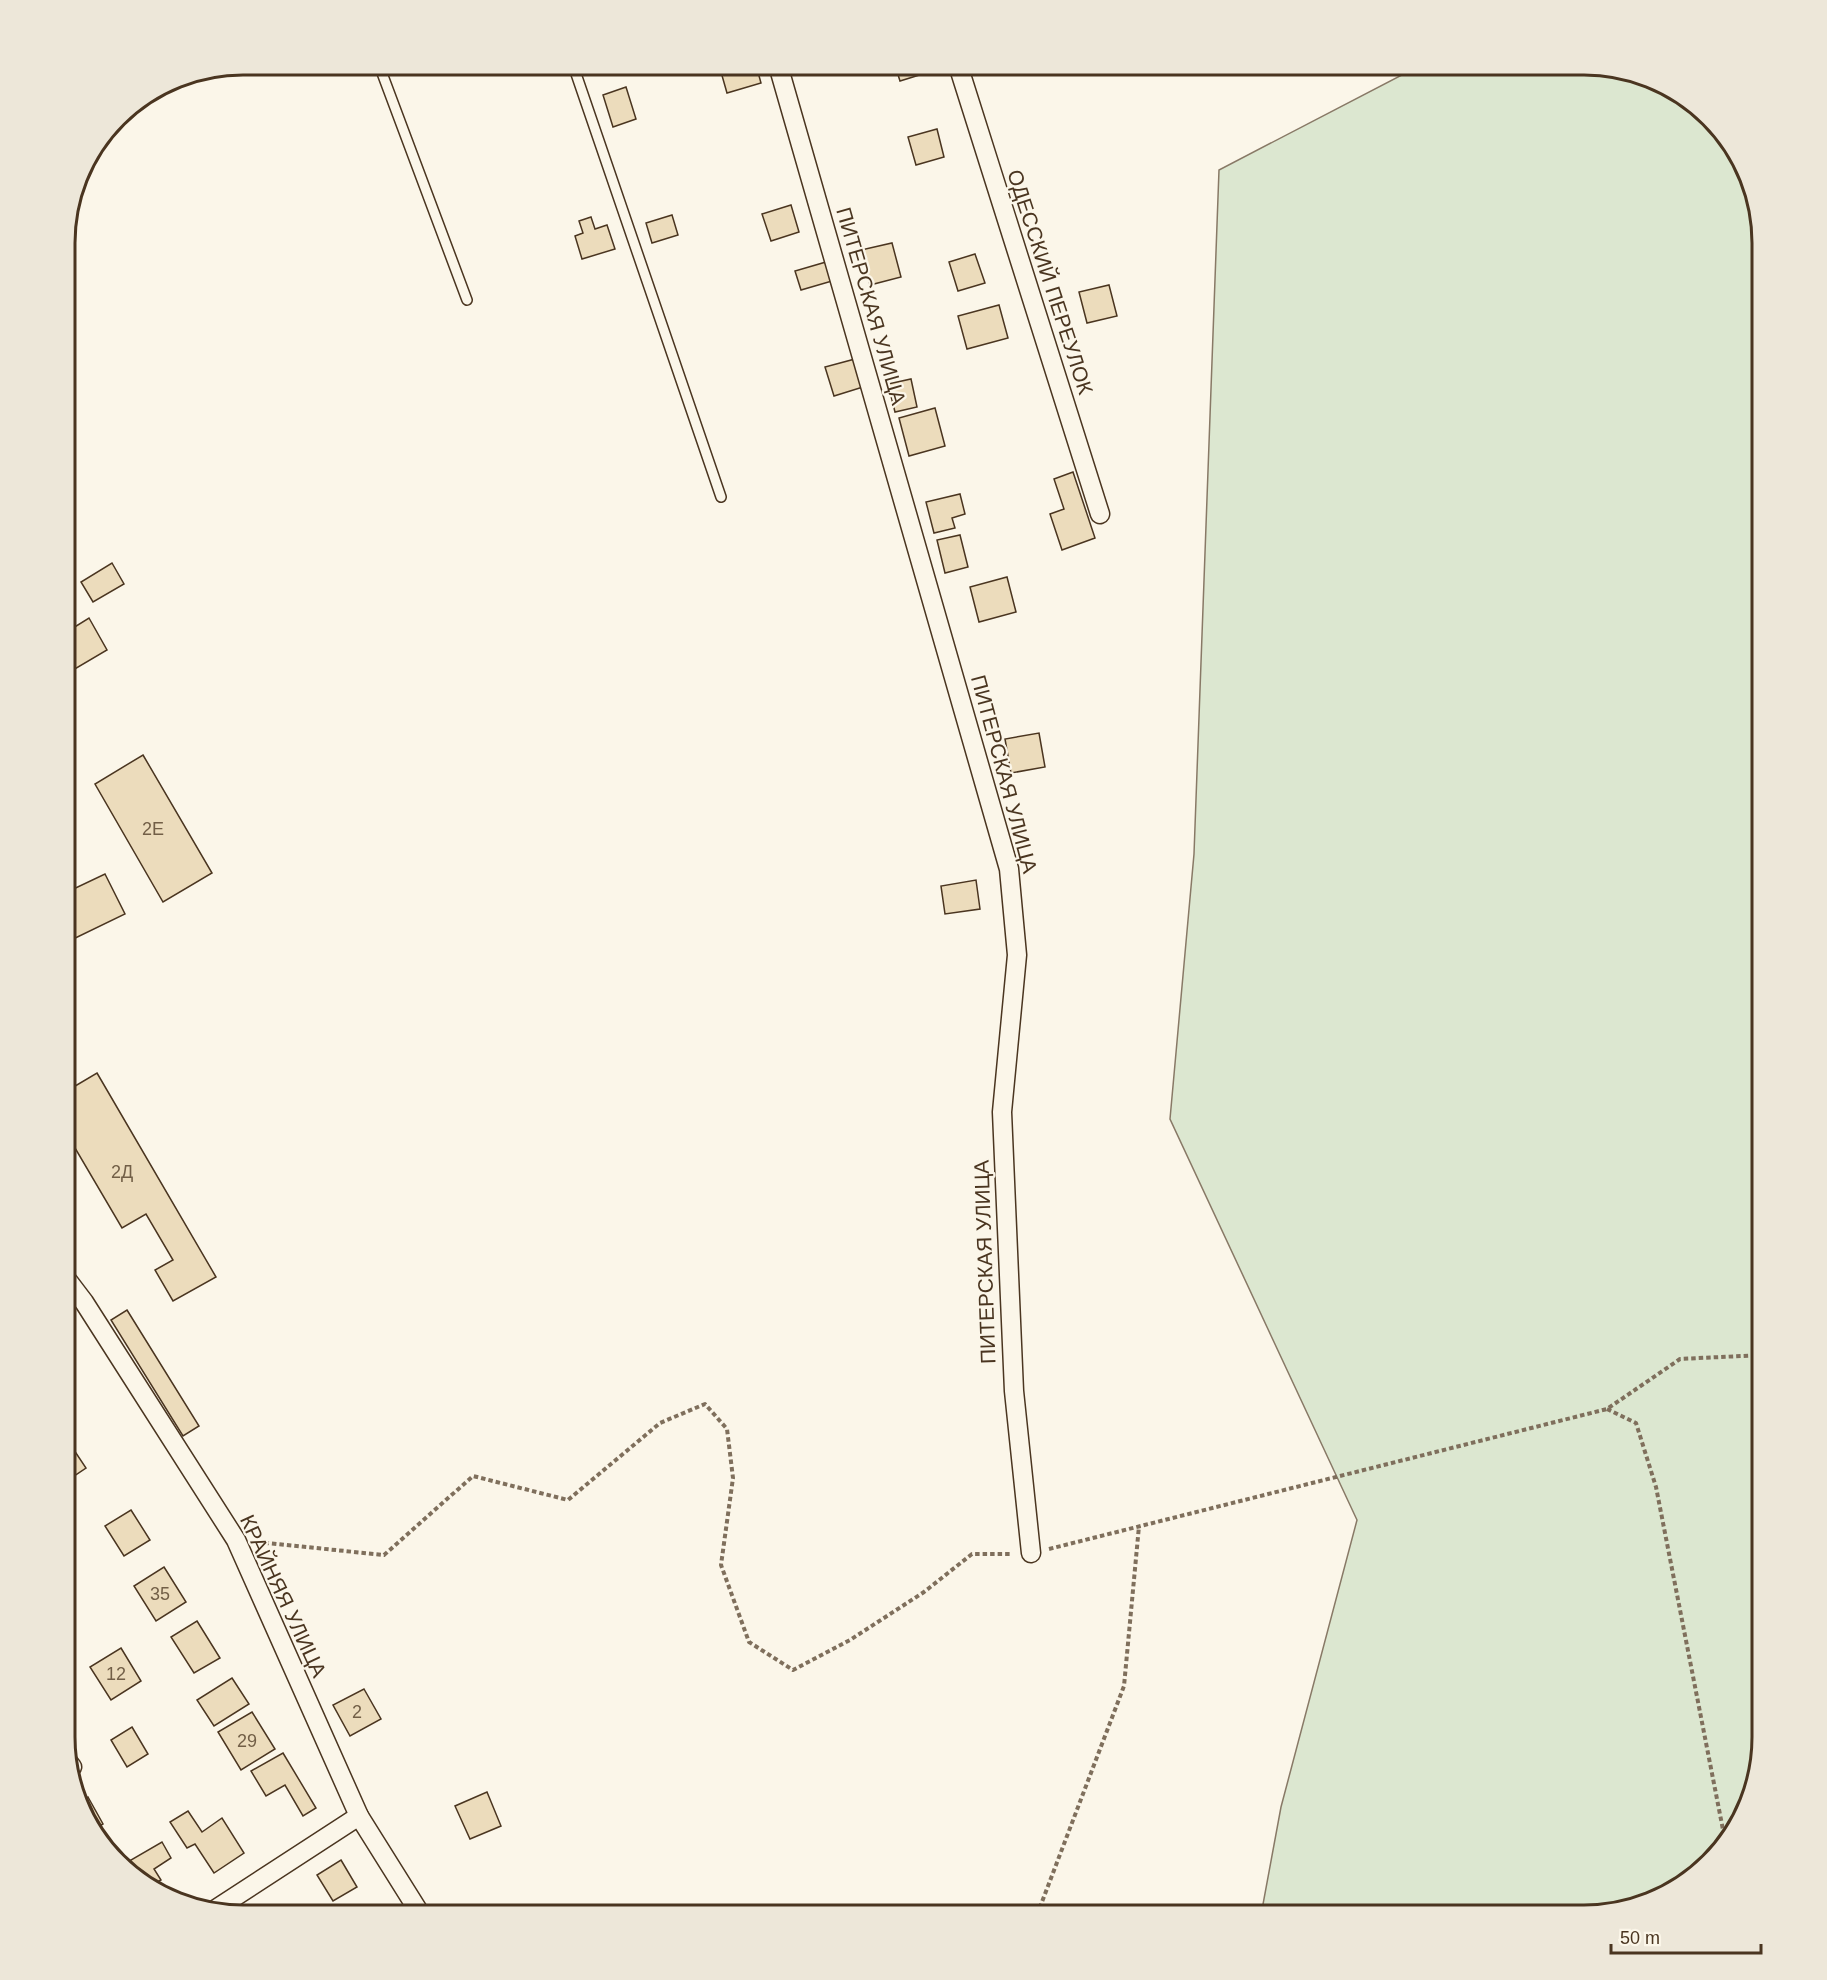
<svg xmlns="http://www.w3.org/2000/svg" width="1827" height="1980" viewBox="0 0 1827 1980" font-family="Arial,sans-serif">
<rect width="100%" height="100%" fill="#fbf6e9"/>
<path fill="#dce7d0" stroke="#887966" stroke-width="1.5" d="M1421 65H1596L1663 83 1725 134 1753 185 1762 242V1738L1744 1816 1693 1878 1642 1906 1585 1915H1261L1281 1807 1357 1520 1170 1119 1194 854 1219 170Z"/>
<g fill="#ecdcbc" stroke="#4a3520" stroke-width="1.5">
<path d="M719 65H756L761 83 727 93Z"/>
<path d="M895 65H924L926 73 900 81Z"/>
<path d="M626 87 636 119 613 127 603 95Z"/>
<path d="M937 129 944 157 916 165 908 137Z"/>
<path d="M791 205 799 232 771 241 762 214Z"/>
<path d="M672 215 678 235 652 243 646 223Z"/>
<path d="M591 217 595 229 607 225 615 249 582 259 575 236 583 233 579 221Z"/>
<path d="M892 243 901 277 870 285 861 250Z"/>
<path d="M975 254 985 283 958 291 949 262Z"/>
<path d="M826 262 832 281 801 290 795 271Z"/>
<path d="M1109 285 1117 316 1087 323 1079 292Z"/>
<path d="M999 305 1008 338 967 349 958 316Z"/>
<path d="M855 359 863 387 834 396 825 367Z"/>
<path d="M911 379 917 407 895 412 888 384Z"/>
<path d="M935 408 945 446 909 456 899 418Z"/>
<path d="M1073 472 1095 538 1062 550 1050 514 1064 509 1054 479Z"/>
<path d="M960 494 965 514 952 518 955 528 934 533 926 502Z"/>
<path d="M960 535 968 567 945 573 937 540Z"/>
<path d="M112 563 124 584 93 602 81 582Z"/>
<path d="M1007 577 1016 612 979 622 970 587Z"/>
<path d="M89 618 107 650 68 673 65 668V633Z"/>
<path d="M1039 733 1045 767 1011 773 1005 739Z"/>
<path d="M143 755 212 873 163 902 95 784Z"/>
<path d="M105 874 125 914 65 943V893Z"/>
<path d="M976 880 980 909 945 914 941 886Z"/>
<path d="M97 1073 216 1277 173 1301 155 1270 173 1260 146 1214 122 1228 65 1131V1092Z"/>
<path d="M127 1310 199 1426 183 1436 111 1320Z"/>
<path d="M66 1438 86 1468 65 1482V1439Z"/>
<path d="M131 1510 150 1540 124 1556 105 1526Z"/>
<path d="M164 1567 186 1602 156 1621 134 1586Z"/>
<path d="M197 1621 220 1658 194 1673 171 1637Z"/>
<path d="M121 1648 141 1681 111 1700 90 1667Z"/>
<path d="M65 1653 73 1667 65 1673Z"/>
<path d="M232 1678 249 1704 214 1726 197 1700Z"/>
<path d="M364 1689 381 1719 350 1736 333 1705Z"/>
<path d="M252 1712 275 1749 241 1770 218 1732Z"/>
<path d="M132 1727 148 1754 127 1767 111 1740Z"/>
<path d="M283 1753 316 1808 303 1816 285 1785 266 1796 251 1771Z"/>
<path d="M487 1792 501 1826 470 1839 455 1806Z"/>
<path d="M88 1797 103 1824 93 1830 78 1802Z"/>
<path d="M188 1811 202 1832 222 1818 244 1853 214 1873 195 1844 187 1848 170 1822Z"/>
<path d="M162 1842 171 1858 154 1869 161 1880 150 1886 124 1864Z"/>
<path d="M341 1860 357 1887 333 1901 317 1875Z"/>
<path d="M370 1907 375 1915H356Z"/>
</g>
<g fill="none" stroke-linecap="round" stroke-linejoin="round">
<g stroke="#4a3520" stroke-width="12">
<g id="service">
<path d="M379 65 467 300"/>
<path d="M573 65 721 497"/>
</g>
</g>
<g stroke="#4a3520" stroke-width="21">
<g id="minor">
<path d="M778 65 1009 869 1017 955 1002 1112 1014 1391 1031 1553"/>
<path d="M958 65 1100 514"/>
<path d="M65 1277 84 1302 236 1540 359 1816 421 1915"/>
<path d="M69 1763 72 1767 70 1768"/>
<path d="M216 1909 359 1816"/>
</g>
</g>
<g stroke="#7f6f5c" stroke-width="4" stroke-dasharray="4.5 3" stroke-linecap="butt">
<path d="M1607 1409 1636 1423 1656 1487 1725 1840"/>
<path d="M257 1542 384 1555 473 1476 568 1500 660 1423 705 1404 727 1429 733 1478 721 1565 749 1642 793 1670 850 1640 924 1592 972 1554H1012"/>
<path d="M1049 1549 1607 1409 1680 1359 1762 1355"/>
<path d="M1037 1915 1124 1686 1139 1526"/>
</g>
<use href="#service" stroke="#fbf6e9" stroke-width="9"/>
<use href="#minor" stroke="#fbf6e9" stroke-width="18"/>
</g>
<g text-anchor="middle" stroke-width="4.5" stroke-linejoin="round" paint-order="stroke">
<g font-size="18" fill="#725f47">
<text x="153" y="835">2Е</text>
<text x="122" y="1178">2Д</text>
<text x="160" y="1600">35</text>
<text x="116" y="1680">12</text>
<text x="357" y="1718">2</text>
<text x="247" y="1747">29</text>
</g>
<g font-size="21" fill="#4a3520" stroke="#fbf6e9">
<text transform="translate(1050 282) rotate(72)" y="7">ОДЕССКИЙ ПЕРЕУЛОК</text>
<text transform="translate(871 306) rotate(74)" y="7">ПИТЕРСКАЯ УЛИЦА</text>
<text transform="translate(1004 774) rotate(75)" y="7">ПИТЕРСКАЯ УЛИЦА</text>
<text transform="translate(985 1262) rotate(-92)" y="7">ПИТЕРСКАЯ УЛИЦА</text>
<text transform="translate(283 1596) rotate(65)" y="7">КРАЙНЯЯ УЛИЦА</text>
</g>
</g>
<path d="M0 0H1827V1980H0ZM243 75H1584A168 168 0 0 1 1752 243V1737A168 168 0 0 1 1584 1905H243A168 168 0 0 1 75 1737V243A168 168 0 0 1 243 75Z" fill="#ede7d9" fill-rule="evenodd"/>
<path fill="none" stroke="#4a3520" stroke-width="3" d="M243 75H1584A168 168 0 0 1 1752 243V1737A168 168 0 0 1 1584 1905H243A168 168 0 0 1 75 1737V243A168 168 0 0 1 243 75Z"/>
<path d="M1611 1944v9h150v-9" fill="none" stroke="#4a3520" stroke-width="3"/>
<text x="1620" y="1944" font-size="18" fill="#4a3520" stroke="#fbf6e9" stroke-width="4.5" paint-order="stroke">50 m</text>
</svg>
